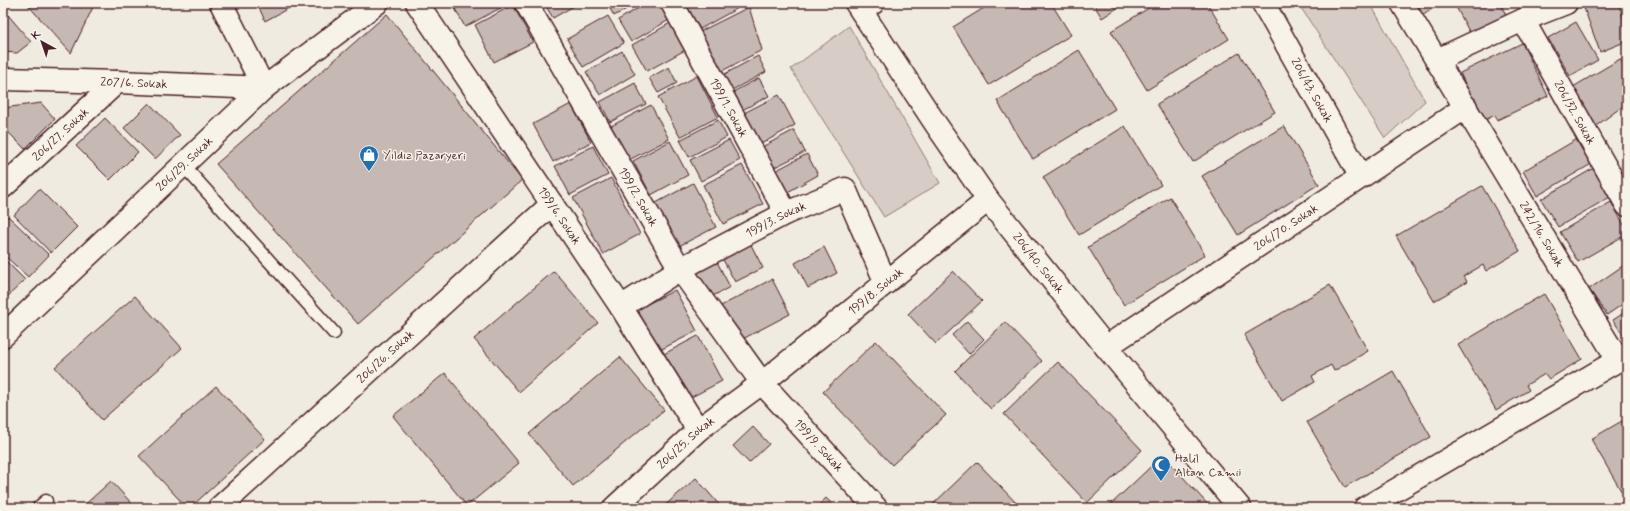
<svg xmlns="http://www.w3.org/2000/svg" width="1630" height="511" viewBox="0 0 1630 511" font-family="Mynerve,sans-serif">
<rect width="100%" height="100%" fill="#f0ebe0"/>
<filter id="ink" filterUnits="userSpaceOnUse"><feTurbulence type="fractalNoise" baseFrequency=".025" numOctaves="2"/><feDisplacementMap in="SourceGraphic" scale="8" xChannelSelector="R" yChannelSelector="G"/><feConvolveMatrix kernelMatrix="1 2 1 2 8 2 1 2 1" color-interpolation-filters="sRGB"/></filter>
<g filter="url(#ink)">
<g fill="#d8cdc6" stroke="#917678">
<path d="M1298 3H1370L1425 101 1385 138Z"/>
<path d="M849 26 940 183 884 217 791 69Z"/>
</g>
<g fill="#c6b8b3" stroke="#4a1f2b">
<path d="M26 3H95L71 53Z"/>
<path d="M257 3H298L265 21Z"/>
<path d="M452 3H502L504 6 465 27Z"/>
<path d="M544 3H579L553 18Z"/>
<path d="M607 3H637L614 16Z"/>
<path d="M647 3H659L669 20 631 42 618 20Z"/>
<path d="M685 3H736L738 8 700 29Z"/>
<path d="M992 3H1051L1071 35 989 85 953 27Z"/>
<path d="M1093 3H1125L1102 18Z"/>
<path d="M1157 3H1207L1229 39 1147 90 1111 31Z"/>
<path d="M1410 3H1441L1419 18Z"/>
<path d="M1454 3H1500L1507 17 1471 35Z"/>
<path d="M1598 3H1618L1627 27V41L1600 52 1584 8Z"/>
<path d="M1622 3H1627V16Z"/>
<path d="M513 5 533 42 494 62 475 25Z"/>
<path d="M749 7 762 50 720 72 699 32Z"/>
<path d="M3 9 31 42 17 53 3 52Z"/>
<path d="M387 14 522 180 358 324 216 164Z"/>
<path d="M608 16 624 43 583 67 567 39Z"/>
<path d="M672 22 687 49 647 71 632 45Z"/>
<path d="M1576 22 1598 60 1570 76 1548 38Z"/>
<path d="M1522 43 1548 96 1497 120 1495 115 1483 121 1460 73Z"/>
<path d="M1079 50 1115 109 1033 159 997 101Z"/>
<path d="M622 51 635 74 600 95 586 72Z"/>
<path d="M1239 53 1275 112 1193 162 1157 104Z"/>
<path d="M758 56 766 72 732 90 723 75Z"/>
<path d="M1620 59 1627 71V103L1596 126 1573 87Z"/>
<path d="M669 67 677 83 658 93 649 78Z"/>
<path d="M697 76 718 117 680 137 658 97Z"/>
<path d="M759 78 769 96 742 110 733 92Z"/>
<path d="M635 83 646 104 610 122 600 102Z"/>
<path d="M779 95 795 125 761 144 744 113Z"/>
<path d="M41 103 55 119 25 149 3 127V108Z"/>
<path d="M149 103 180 135 155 159 124 128Z"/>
<path d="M571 104 591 142 553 162 533 124Z"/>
<path d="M651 105 669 139 629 160 611 126Z"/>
<path d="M105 118 138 152 110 180 76 146Z"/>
<path d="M718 120 727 137 689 157 680 140Z"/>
<path d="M1125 126 1161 185 1079 235 1043 177Z"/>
<path d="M1284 126 1319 184 1238 235 1202 176Z"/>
<path d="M794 130 805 152 773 168 762 147Z"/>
<path d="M1579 138 1593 163 1537 196 1523 171Z"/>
<path d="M729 140 740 160 701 181 690 160Z"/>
<path d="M670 141 688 175 651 195 633 161Z"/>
<path d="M593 146 608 175 570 195 555 166Z"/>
<path d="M807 154 818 175 786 193 775 171Z"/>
<path d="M742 165 763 204 723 224 703 185Z"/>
<path d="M1594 168 1610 197 1558 227 1541 199Z"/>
<path d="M611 178 640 234 603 254 573 198Z"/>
<path d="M693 183 716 227 677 247 654 204Z"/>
<path d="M1482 186 1520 251 1486 271 1483 265 1464 276 1467 282 1434 301 1396 236Z"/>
<path d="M39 189 77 227 51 253 14 215Z"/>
<path d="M1170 197 1205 255 1124 305 1088 247Z"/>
<path d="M1611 202 1627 230V234L1578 262 1560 232Z"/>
<path d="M8 216 49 255 28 277 3 254V222Z"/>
<path d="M748 239 763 268 735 282 720 254Z"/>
<path d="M824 247 837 273 808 288 795 263Z"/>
<path d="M714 256 730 287 707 299 690 268Z"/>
<path d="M3 258 25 280 6 298 3 295Z"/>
<path d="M1627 263V301L1607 315 1589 289Z"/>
<path d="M554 271 598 323 519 392 474 339Z"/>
<path d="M953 271 982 301 936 344 908 314Z"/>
<path d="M772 279 790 314 737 342 719 307Z"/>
<path d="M1330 285 1368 351 1334 371 1331 365 1312 376 1315 382 1282 401 1244 335Z"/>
<path d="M675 290 697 331 656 352 634 311Z"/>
<path d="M1544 294 1582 359 1549 379 1545 374 1526 385 1529 390 1496 410 1458 345Z"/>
<path d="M135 296 182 348 102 420 55 367Z"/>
<path d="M1627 311V341L1613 320Z"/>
<path d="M967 321 984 339 969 354 952 335Z"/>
<path d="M1005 322 1042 361 991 409 955 371Z"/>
<path d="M698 336 722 381 684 401 660 356Z"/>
<path d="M876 341 946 415 892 465 823 392Z"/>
<path d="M620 357 664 410 573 486 529 434Z"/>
<path d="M1058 362 1142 450 1087 503 1004 414Z"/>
<path d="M1393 371 1431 437 1345 487 1307 422Z"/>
<path d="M445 373 519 463 467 506 393 416Z"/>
<path d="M216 386 265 439 190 508H187L139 456Z"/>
<path d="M1627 418V501L1591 439Z"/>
<path d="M753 427 769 444 749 463 733 446Z"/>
<path d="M1163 455 1211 508H1107Z"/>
<path d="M977 462 1021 508H929Z"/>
<path d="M696 478 722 508H662Z"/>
<path d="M111 481 136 508H81Z"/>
<path d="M826 498 836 508H816Z"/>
<path d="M1473 502 1476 508H1462Z"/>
</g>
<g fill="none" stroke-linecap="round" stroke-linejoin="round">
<g stroke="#4a1f2b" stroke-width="15">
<g id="service">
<path d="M183 165 334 333"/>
<path d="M38 508 46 501"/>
</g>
</g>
<g stroke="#4a1f2b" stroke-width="25">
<g id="minor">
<path d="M221 3 264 88"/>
<path id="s1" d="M417 3 621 307 698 430"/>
<path id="s2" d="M526 3 680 269 762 383 876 508"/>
<path id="s3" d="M672 3 786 213"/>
<path id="s4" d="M1263 3 1361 177"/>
<path id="s5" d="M1402 3 1618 360"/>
<path d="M861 10 873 3"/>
<path id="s6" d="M1523 20 1627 205"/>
<path d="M1437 60 1523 20 1566 3"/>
<path id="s7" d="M3 79 117 82 264 88"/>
<path id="s8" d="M3 187 117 82"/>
<path id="s9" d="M621 307 680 269 786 213 845 189 886 283"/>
<path id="s10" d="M3 336 264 88 377 3"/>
<path id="s11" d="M1106 347 1466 107"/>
<path id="s12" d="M219 508 552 204"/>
<path id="s13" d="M614 508 698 430 762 383 988 200"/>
<path d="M1365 508 1627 355"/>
</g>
</g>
<g stroke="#4a1f2b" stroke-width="25">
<g id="secondary">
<path id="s14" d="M856 3 935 123 988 200 1106 347 1240 508"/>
</g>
</g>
<use href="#service" stroke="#f7f3e8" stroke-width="12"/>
<use href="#minor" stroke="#f7f3e8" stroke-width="22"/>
<use href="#secondary" stroke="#f7f3e8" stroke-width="22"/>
</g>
</g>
<defs>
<g id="shop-pin" transform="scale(1)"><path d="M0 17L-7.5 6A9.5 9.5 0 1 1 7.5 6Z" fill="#1f6fb2" stroke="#f7f3e8"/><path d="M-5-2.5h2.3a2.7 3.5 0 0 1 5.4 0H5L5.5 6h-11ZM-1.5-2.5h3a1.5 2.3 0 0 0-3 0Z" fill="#fff"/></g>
<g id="mosque-pin" transform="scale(1)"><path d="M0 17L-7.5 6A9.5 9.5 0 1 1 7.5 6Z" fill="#1f6fb2" stroke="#f7f3e8"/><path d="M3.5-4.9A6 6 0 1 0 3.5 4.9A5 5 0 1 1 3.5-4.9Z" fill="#fff"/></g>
</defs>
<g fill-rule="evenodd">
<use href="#shop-pin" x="369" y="155"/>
<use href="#mosque-pin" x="1161" y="465"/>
</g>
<g text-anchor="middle" stroke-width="3" stroke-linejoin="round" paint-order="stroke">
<g font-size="12" fill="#4a1f2b" stroke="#f7f3e8">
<text dy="4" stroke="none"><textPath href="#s7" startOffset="131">207/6. Sokak</textPath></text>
<text dy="4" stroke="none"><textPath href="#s4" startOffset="100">206/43. Sokak</textPath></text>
<text dy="4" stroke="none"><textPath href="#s3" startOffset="119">199/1. Sokak</textPath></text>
<text dy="4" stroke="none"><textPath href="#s6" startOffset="106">206/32. Sokak</textPath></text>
<text dy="4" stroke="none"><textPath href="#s8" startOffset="78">206/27. Sokak</textPath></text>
<text dy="4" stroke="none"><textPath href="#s10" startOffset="250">206/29. Sokak</textPath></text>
<text dy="4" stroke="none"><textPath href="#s2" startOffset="224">199/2. Sokak</textPath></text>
<text dy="4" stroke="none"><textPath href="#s1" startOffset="256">199/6. Sokak</textPath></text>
<text dy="4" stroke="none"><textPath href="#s9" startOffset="178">199/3. Sokak</textPath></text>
<text dy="4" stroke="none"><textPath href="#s11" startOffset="216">206/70. Sokak</textPath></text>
<text dy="4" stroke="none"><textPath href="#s5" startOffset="270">242/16. Sokak</textPath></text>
<text dy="4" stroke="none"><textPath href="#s14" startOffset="318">206/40. Sokak</textPath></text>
<text dy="4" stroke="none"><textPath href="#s13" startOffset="340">199/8. Sokak</textPath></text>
<text dy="4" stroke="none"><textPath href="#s12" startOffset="225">206/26. Sokak</textPath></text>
<text dy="4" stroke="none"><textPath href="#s13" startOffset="97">206/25. Sokak</textPath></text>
<text dy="4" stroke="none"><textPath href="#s2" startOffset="532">199/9. Sokak</textPath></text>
</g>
<g font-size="12" fill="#4a1f2b" stroke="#f7f3e8" text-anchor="start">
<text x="383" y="159">Yıldız Pazaryeri</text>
<text x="1175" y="462">Halil<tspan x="1175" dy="14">Altan Camii</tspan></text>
</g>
</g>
<rect width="1630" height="511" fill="none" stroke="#f7f3e8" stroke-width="16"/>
<rect x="8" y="8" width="1614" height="495" fill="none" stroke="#4a1f2b" stroke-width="1.5" filter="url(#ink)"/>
<g transform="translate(42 42) rotate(320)" stroke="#f7f3e8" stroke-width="3" paint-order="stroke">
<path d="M0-3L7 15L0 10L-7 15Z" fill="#4a1f2b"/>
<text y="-6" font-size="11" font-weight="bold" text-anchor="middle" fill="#4a1f2b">K</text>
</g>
</svg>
